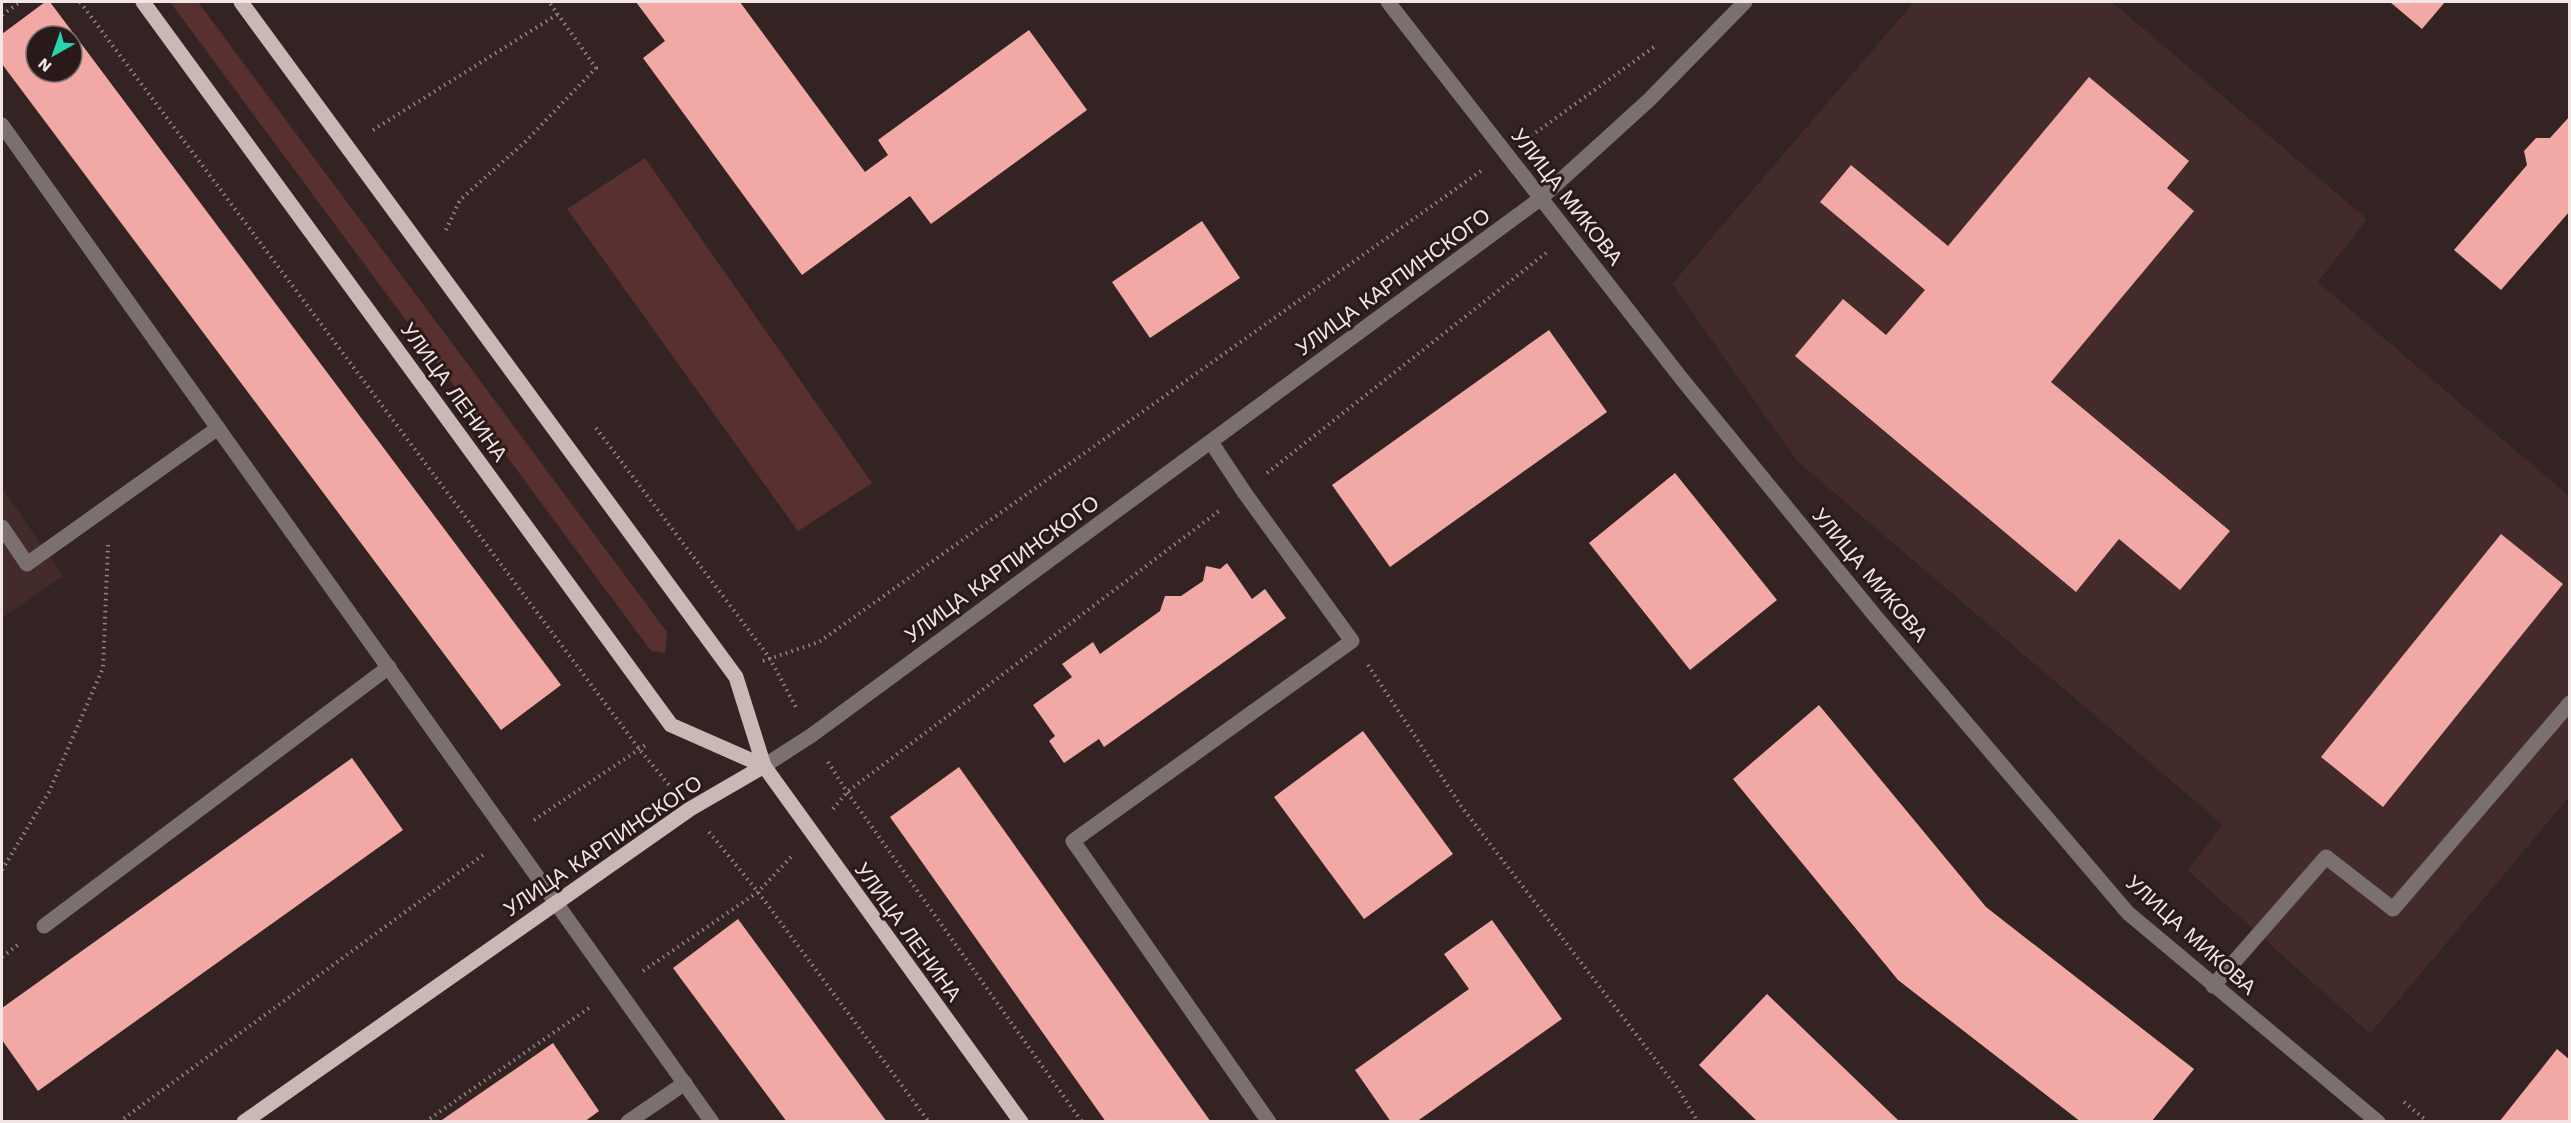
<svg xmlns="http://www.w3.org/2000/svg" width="2571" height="1123" viewBox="0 0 2571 1123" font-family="'Work Sans',sans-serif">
<rect width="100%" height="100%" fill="#332322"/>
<g fill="#422b2a">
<path d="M1914 2H2112L2367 219 2318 282 2569 496V797L2370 1034 2187 870 2223 825 1797 461 1672 284Z"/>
<path d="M2 488 63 576 2 618Z"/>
</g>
<g fill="#58302f">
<path d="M170 2H198L667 632 665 653 651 651Z"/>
<path d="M645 158 872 483 798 531 567 209Z"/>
</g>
<g fill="#f2a9a6" fill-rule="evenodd">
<path d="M45 2H50L561 685 501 730 2 64V34ZM36 36H72V72H36Z"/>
<path d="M636 2H740L865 172 888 155 878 140 1029 30 1087 110 931 224 910 196 802 275 643 58 665 41Z"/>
<path d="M2390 2H2445L2422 29Z"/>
<path d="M2089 77 2189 161 2167 188 2194 211 2051 382 2230 531 2180 590 2119 539 2076 592 1795 356 1843 299 1886 335 1925 290 1820 202 1851 165 1948 246Z"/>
<path d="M2570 116V211L2501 290 2454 250 2527 165 2524 151 2536 138H2550Z"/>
<path d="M1202 221 1240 278 1150 338 1112 282Z"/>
<path d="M1549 330 1607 412 1390 567 1332 485Z"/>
<path d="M1675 473 1777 600 1690 670 1589 543Z"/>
<path d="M2501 534 2563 584 2383 807 2321 757Z"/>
<path d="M1227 563 1252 599 1265 589 1286 618 1104 747 1099 739 1064 763 1049 741 1055 736 1033 705 1072 677 1062 664 1093 642 1100 654 1160 611 1165 596H1181L1203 581 1206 566 1220 569Z"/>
<path d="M1819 705 1986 907 2194 1069 2151 1122H2081L1898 980 1733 779Z"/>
<path d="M1363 731 1453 854 1364 919 1274 797Z"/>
<path d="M352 758 403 830 38 1091 2 1040V1008Z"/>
<path d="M959 767 1211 1122H1106L890 817Z"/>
<path d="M738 919 887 1122H787L673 968Z"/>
<path d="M1492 920 1562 1019 1416 1122H1391L1355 1070 1469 989 1444 954Z"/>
<path d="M1767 994 1900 1122H1758L1699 1065Z"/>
<path d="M553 1043 599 1111 584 1122H439Z"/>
<path d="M2557 1049 2570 1060V1122H2499Z"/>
</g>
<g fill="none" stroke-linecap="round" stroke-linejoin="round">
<g stroke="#948685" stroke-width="4" stroke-dasharray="1.5 4.5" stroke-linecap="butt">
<path d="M80 2 640 750 669 785"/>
<path d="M2 15 20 2"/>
<path d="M373 130 558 14"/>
<path d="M1531 136 1654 47"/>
<path d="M446 230 460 200 525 142 596 68 549 2"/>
<path d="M596 428 769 657 797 709"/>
<path d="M1267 473 1546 253"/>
<path d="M763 661 819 642 1481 171"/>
<path d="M1368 665 1461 806 1678 1089 1698 1122"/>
<path d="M828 762 847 792 1082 1122"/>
<path d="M833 809 847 792 1219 511"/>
<path d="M534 820 647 744"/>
<path d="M709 832 758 892 929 1122"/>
<path d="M2 870 49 792 103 668 108 545"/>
<path d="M2 957 19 944"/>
<path d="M643 971 758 892 791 857"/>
<path d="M2404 1102 2428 1122"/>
<path d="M119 1122 483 855"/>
<path d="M425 1122 592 1006"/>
</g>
<g stroke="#79706f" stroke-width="15">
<path d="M1388 2 1681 378 1876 617 2128 913 2378 1122"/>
<path d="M2 125 712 1122"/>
<path d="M1211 442 1244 492 1352 641 1073 841 1269 1122"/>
<path d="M2 527 27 564 218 428"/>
<path d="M764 766 812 735 1540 199 1649 100 1745 2"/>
<path d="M44 926 389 667"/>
<path d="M2213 986 2326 857 2393 909 2570 703"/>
<path d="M628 1122 685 1083"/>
</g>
<g stroke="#cab8b7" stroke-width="15">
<path d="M143 2 671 725 764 766"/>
<path d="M241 2 736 677 764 766 1021 1122"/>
<path d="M244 1122 690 809 764 766"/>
</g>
</g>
<g text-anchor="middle" stroke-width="6" stroke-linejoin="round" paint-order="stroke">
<g font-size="21" fill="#f1e5e5" stroke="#291a19">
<text transform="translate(1567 197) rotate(52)" y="7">УЛИЦА МИКОВА</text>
<text transform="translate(1393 282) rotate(-36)" y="7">УЛИЦА КАРПИНСКОГО</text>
<text transform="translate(454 392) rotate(54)" y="7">УЛИЦА ЛЕНИНА</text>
<text transform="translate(1002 569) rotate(-36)" y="7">УЛИЦА КАРПИНСКОГО</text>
<text transform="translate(1870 575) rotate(50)" y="7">УЛИЦА МИКОВА</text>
<text transform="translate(603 846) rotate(-34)" y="7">УЛИЦА КАРПИНСКОГО</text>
<text transform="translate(908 932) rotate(54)" y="7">УЛИЦА ЛЕНИНА</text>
<text transform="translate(2191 935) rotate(42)" y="7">УЛИЦА МИКОВА</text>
</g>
</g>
<rect width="2571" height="1123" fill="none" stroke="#f1e5e5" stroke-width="6"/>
<g transform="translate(54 54) rotate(220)"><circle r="28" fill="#291a19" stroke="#796b6b" stroke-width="1.5"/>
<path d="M0-4.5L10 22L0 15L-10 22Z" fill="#27d5ad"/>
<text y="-9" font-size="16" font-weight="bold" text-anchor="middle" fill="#f1e5e5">N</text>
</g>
</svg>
